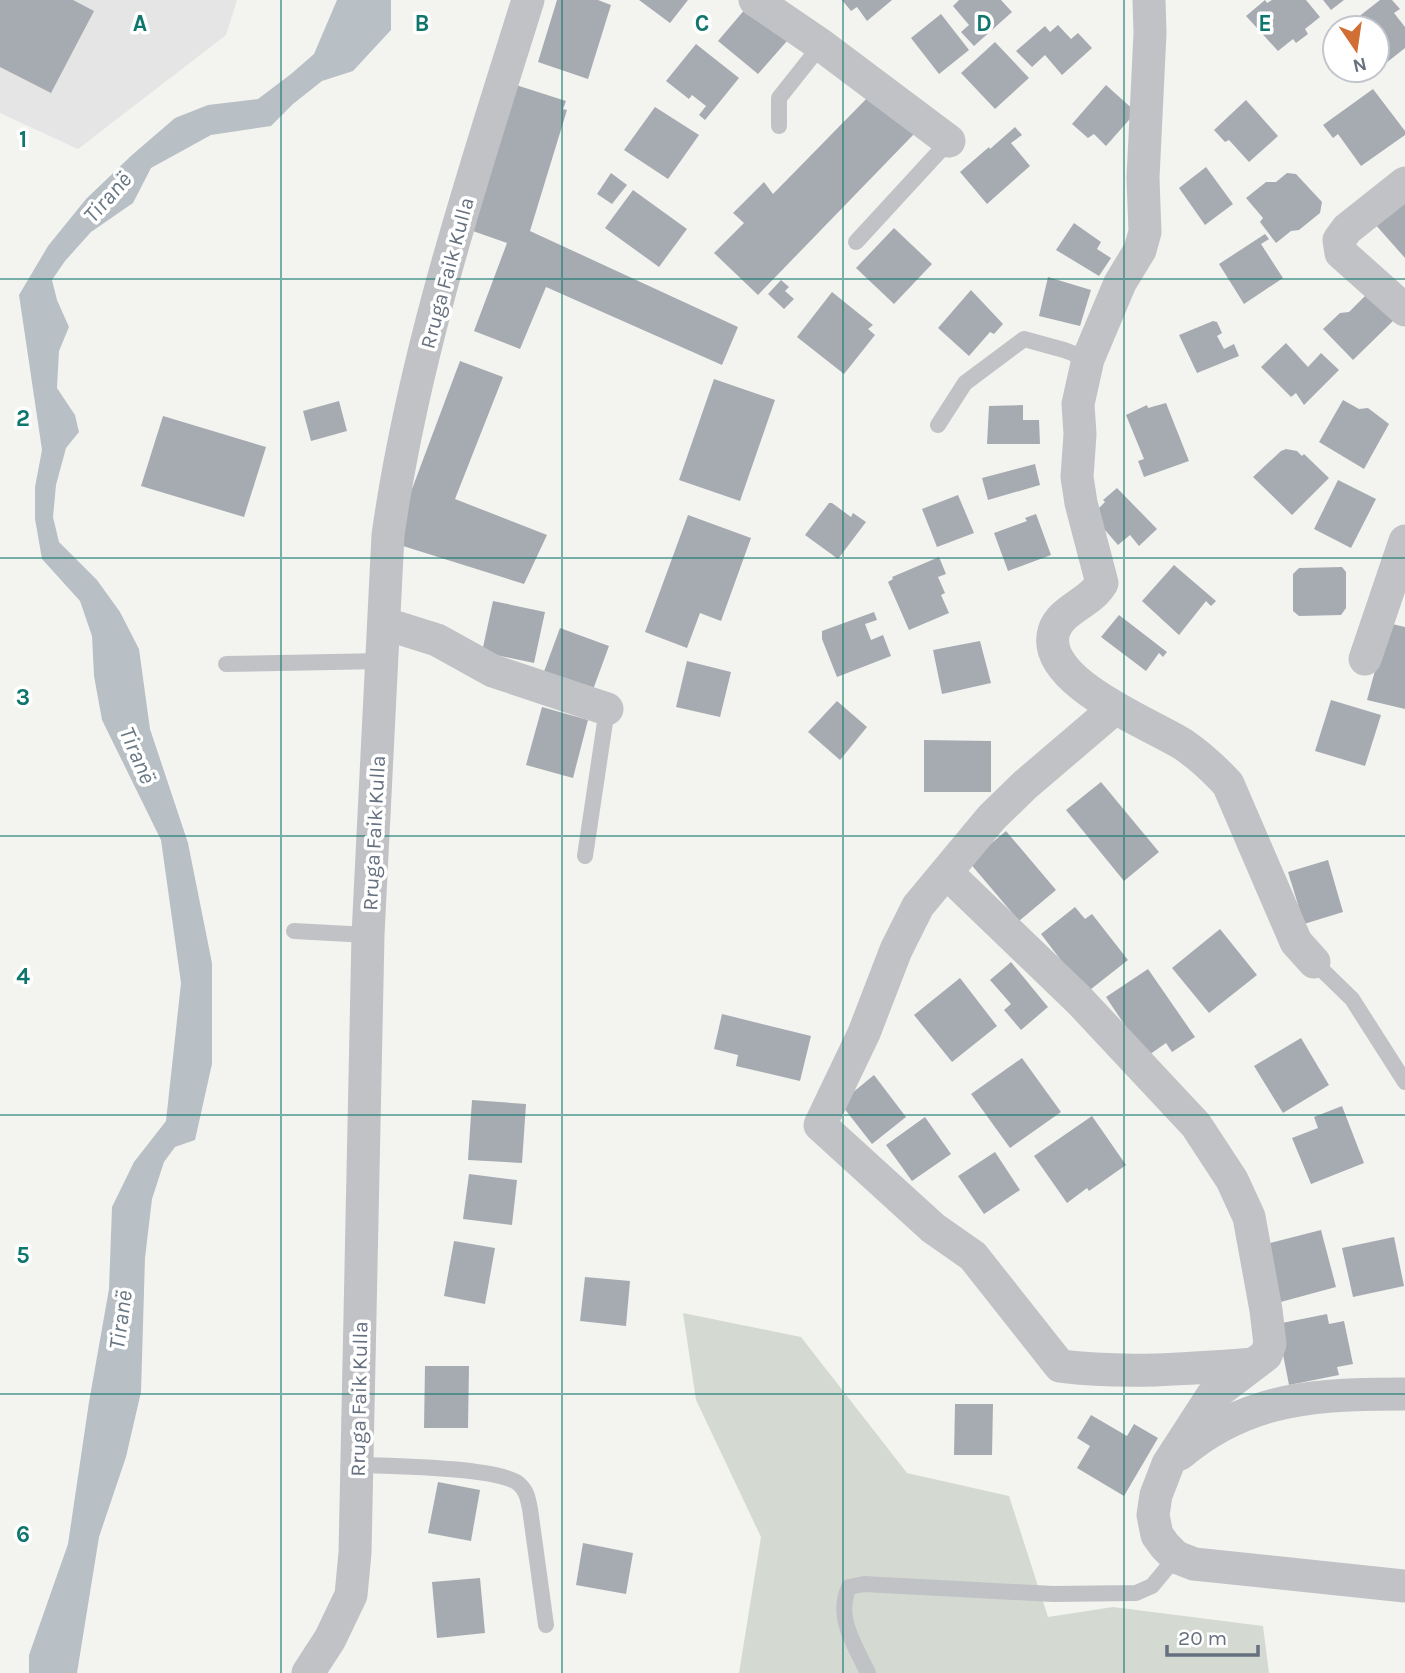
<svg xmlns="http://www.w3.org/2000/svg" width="1405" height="1673" viewBox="0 0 1405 1673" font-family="Karla,sans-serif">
<rect width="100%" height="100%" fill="#f3f4f0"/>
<path fill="#e4e5e4" d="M0 0H237L226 35 78 149 0 113Z"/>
<path fill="#d4dad2" d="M683 1313 801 1337 907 1473 1009 1496 1048 1617 1113 1607 1263 1626 1269 1673H739L761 1537 696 1400Z"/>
<path fill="#b8c0c5" d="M337 0H391V30L353 71 322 81 293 104 271 126 211 135 151 168 133 203 91 232 65 261 52 280 57 300 69 327 59 351 57 388 75 415 79 432 66 448 56 485 53 517 59 542 97 580 120 612 139 649 150 729 188 843 212 963V1064L195 1140 175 1147 164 1162 152 1199 145 1258 141 1392 126 1457 99 1537 77 1673H29V1655L68 1544 89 1402 109 1289 112 1207 134 1162 166 1121 181 983 161 840 102 720 94 676 92 636 80 601 42 559 35 519V487L42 450 19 295 48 246 86 199 132 155 175 118 208 105 258 99 291 74 314 54Z"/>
<g fill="#a6abb2">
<path d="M0 0H73L94 11 51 93 0 67Z"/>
<path d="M557 0H598L611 5 588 79 538 62Z"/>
<path d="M639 0H688L670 23Z"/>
<path d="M842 0H892L867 21 857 7 851 11Z"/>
<path d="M959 0H1001L1012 12 974 46 961 32 969 25 953 6Z"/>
<path d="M1265 0 1267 3 1272 0H1306L1320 17 1305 29 1308 34 1296 43 1293 39 1278 51 1246 16Z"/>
<path d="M1323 0H1344L1331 10Z"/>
<path d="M1380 0H1392L1400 9 1394 13 1405 27V48L1381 67 1377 61V28H1350L1348 25Z"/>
<path d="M746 8 787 41 758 74 718 41Z"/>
<path d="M941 14 969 50 939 74 911 38Z"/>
<path d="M1058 25 1071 39 1078 33 1092 48 1062 75 1045 55 1032 67 1016 51 1045 26 1050 32Z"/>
<path d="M995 42 1029 78 995 109 961 73Z"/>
<path d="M696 44 739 78 705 120 699 115 706 106 692 95 689 99 666 81Z"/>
<path d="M516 85 566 101 563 109 567 110 530 231 738 327 722 365 546 287 520 349 474 331 507 243 470 230Z"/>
<path d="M1106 85 1136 112 1106 146 1094 134 1088 138 1072 124Z"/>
<path d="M1373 89 1405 131V135L1361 166 1338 134 1333 138 1323 125Z"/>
<path d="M872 93 914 134 758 295 714 253 744 223 733 213 764 182 773 194Z"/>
<path d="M1246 100 1278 136 1249 162 1229 140 1225 142 1214 130Z"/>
<path d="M655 107 699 135 668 179 624 150Z"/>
<path d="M1015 127 1022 135 1011 143 1030 166 987 204 960 172 989 147 990 149Z"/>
<path d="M1206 167 1233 204 1205 225 1179 188Z"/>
<path d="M611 173 627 185 612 204 597 194Z"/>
<path d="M1287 173 1296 174 1322 202 1320 213 1299 230 1291 231 1276 243 1260 222 1263 218 1246 198 1266 182H1276Z"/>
<path d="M633 190 687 229 659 267 605 228Z"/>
<path d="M1405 195V258L1374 223Z"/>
<path d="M1074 223 1101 242 1097 249 1111 258 1099 276 1056 250Z"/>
<path d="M894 228 932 264 894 304 856 268Z"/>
<path d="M1265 234 1269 239 1261 244 1283 278 1244 304 1219 264Z"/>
<path d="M1048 277 1091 290 1080 326 1039 316Z"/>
<path d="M781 280 789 287 785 291 794 299 784 309 768 294Z"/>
<path d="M971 290 1003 324 994 334 990 332 969 356 938 328Z"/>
<path d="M832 292 873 325 868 329 875 335 844 374 797 337Z"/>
<path d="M1368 293 1394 320 1353 360 1323 329 1340 313 1349 312Z"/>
<path d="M1213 321 1217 322 1222 333 1217 336 1224 349 1234 344 1239 356 1197 373 1179 335Z"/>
<path d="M1286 343 1308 367 1321 353 1339 370 1304 405 1296 393 1291 397 1261 367Z"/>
<path d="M460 361 503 377 455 499 547 535 524 584 403 546 400 521Z"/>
<path d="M714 379 775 400 740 501 679 480Z"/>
<path d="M1343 400 1359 409 1368 408 1389 424 1364 469 1319 442Z"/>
<path d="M339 401 347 431 311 441 303 411Z"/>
<path d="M1166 403 1189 461 1144 477 1138 461 1144 459 1126 415 1147 405 1148 408Z"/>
<path d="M1023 405V420H1039L1040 444H987L989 406Z"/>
<path d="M163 416 266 447 244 517 141 486Z"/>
<path d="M1286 449 1297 451 1302 456 1304 454 1329 478 1292 515 1253 477 1281 451Z"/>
<path d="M1035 464 1040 485 988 500 982 478Z"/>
<path d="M1338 480 1376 499 1351 548 1314 529Z"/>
<path d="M1117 488 1157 529 1139 546 1130 535 1118 545 1092 515 1105 502 1103 500Z"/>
<path d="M958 495 974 533 937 547 922 509Z"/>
<path d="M829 503H832L851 517 853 513 866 522 838 559 805 535Z"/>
<path d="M1036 514 1051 555 1008 571 994 533 1027 521 1025 518Z"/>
<path d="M688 515 751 538 721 621 700 613 687 648 645 632Z"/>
<path d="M939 557 946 574 938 577 945 593 941 595 949 613 909 630 888 582 893 579 892 577Z"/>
<path d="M1174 565 1216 601 1211 606 1206 601 1179 635 1142 601Z"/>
<path d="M1342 567 1346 572V608L1341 615 1299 616 1293 611V574L1299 568Z"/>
<path d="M493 601 545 612 534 663 482 652Z"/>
<path d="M874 612 877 620 865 624 871 640 883 635 891 656 837 677 822 639V631Z"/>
<path d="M1119 615 1167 652 1163 657 1159 653 1146 671 1101 637Z"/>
<path d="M1388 623 1405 627V709L1367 700Z"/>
<path d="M560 628 609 646 591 695 542 677Z"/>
<path d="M980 641 991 683 942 694 933 650Z"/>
<path d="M687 661 731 672 720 717 676 707Z"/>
<path d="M1331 700 1381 715 1365 766 1315 751Z"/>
<path d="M837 701 867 727 840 760 808 732Z"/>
<path d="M542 707 588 720 573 778 526 765Z"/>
<path d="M924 740 991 741V792H924Z"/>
<path d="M1101 782 1159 852 1124 881 1066 810Z"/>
<path d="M1006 831 1056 890 1019 921 969 862Z"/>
<path d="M1328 860 1343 912 1304 924 1288 872Z"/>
<path d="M1075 907 1085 919 1092 914 1128 960 1086 993 1041 934Z"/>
<path d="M1220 929 1257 975 1209 1013 1172 968Z"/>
<path d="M1011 962 1048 1007 1021 1030 1004 1010 1011 1004 990 980Z"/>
<path d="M1148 969 1195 1037 1172 1052 1166 1043 1146 1057 1106 997Z"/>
<path d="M960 978 997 1026 952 1062 914 1015Z"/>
<path d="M722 1014 811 1036 800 1081 736 1066 738 1055 714 1049Z"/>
<path d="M1301 1038 1329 1085 1283 1113 1254 1066Z"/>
<path d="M1022 1058 1061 1112 1010 1148 971 1094Z"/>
<path d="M874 1075 906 1117 872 1144 840 1103Z"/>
<path d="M472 1100 526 1104 522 1163 468 1160Z"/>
<path d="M1342 1106 1364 1163 1311 1184 1292 1138 1318 1128 1314 1117Z"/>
<path d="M1092 1116 1126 1165 1089 1191 1087 1188 1067 1203 1034 1156Z"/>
<path d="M925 1117 951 1154 912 1181 886 1145Z"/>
<path d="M995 1152 1020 1190 984 1214 958 1176Z"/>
<path d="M469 1174 517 1180 512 1225 463 1219Z"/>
<path d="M1321 1230 1336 1287 1277 1303 1262 1245Z"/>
<path d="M1394 1237 1404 1286 1353 1297 1342 1248Z"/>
<path d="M454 1241 495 1248 485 1304 444 1296Z"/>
<path d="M585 1277 630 1281 626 1326 580 1321Z"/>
<path d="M1327 1314 1329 1324 1344 1321 1353 1364 1337 1367 1339 1375 1289 1385 1277 1324Z"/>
<path d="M425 1366H469L468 1428H424Z"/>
<path d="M955 1404H993L992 1455H954Z"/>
<path d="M1091 1415 1127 1436 1134 1424 1158 1438 1124 1496 1077 1468 1090 1446 1077 1438Z"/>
<path d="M438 1482 480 1490 471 1541 428 1533Z"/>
<path d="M583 1543 633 1553 626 1594 576 1585Z"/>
<path d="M480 1578 485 1633 437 1638 432 1582Z"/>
</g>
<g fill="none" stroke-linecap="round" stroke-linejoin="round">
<g stroke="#c0c2c6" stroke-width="16">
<path d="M779 126V98L821 45"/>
<path d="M856 242 949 141"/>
<path d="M938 425 965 383 1024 339 1064 350 1088 359"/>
<path d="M226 664 383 661"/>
<path d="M585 856 607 709"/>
<path d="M294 931 368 935"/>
<path d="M1314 962 1352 999 1405 1082"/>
<path d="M358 1465C388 1466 499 1467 519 1484 527 1491 528 1499 530 1509L546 1625"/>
<path d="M868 1673C855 1645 835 1618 849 1587L864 1584 1053 1594 1136 1593 1152 1586 1176 1557"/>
</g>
<g stroke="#c0c2c6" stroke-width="33">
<path d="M755 0 821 45 949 141"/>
<path d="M1149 0 1150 33 1143 178 1145 232 1140 250 1120 283 1088 359 1078 404 1080 434 1077 477 1081 503 1102 583C1091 603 1061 609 1054 631 1039 682 1152 724 1184 745 1200 756 1215 770 1228 784L1296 942 1314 962"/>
<path d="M1405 183 1347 229 1339 240 1341 253 1405 310"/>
<path d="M386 624 437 640 493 671 607 709"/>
<path d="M1365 659 1405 541"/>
<path d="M1114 709 1025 785 992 817 918 906 896 950 864 1033 820 1125 933 1228 973 1256 1060 1366C1125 1374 1188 1369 1253 1364"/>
<path d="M947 873 1080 1001 1196 1125 1232 1180 1249 1217 1266 1310 1270 1344 1266 1355 1212 1396 1168 1464 1156 1495 1153 1515 1157 1535 1165 1546 1176 1557 1194 1564 1405 1586"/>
<path d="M1180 1454C1248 1396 1320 1394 1405 1394"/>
<path d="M308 1673 330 1639 351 1595 355 1553 368 935 388 535C414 352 473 176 528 0"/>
</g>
</g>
<path fill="none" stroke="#0f766e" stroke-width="2" stroke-opacity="0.55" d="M281 0V1673M562 0V1673M843 0V1673M1124 0V1673M0 279H1405M0 558H1405M0 836H1405M0 1115H1405M0 1394H1405"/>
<g text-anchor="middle" stroke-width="7" stroke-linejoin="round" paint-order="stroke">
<g font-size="21" fill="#66707f" stroke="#fff">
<text transform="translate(447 273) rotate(-75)" y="7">Rruga Faik Kulla</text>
<text transform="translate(374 833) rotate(-87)" y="7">Rruga Faik Kulla</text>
<text transform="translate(359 1399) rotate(-89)" y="7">Rruga Faik Kulla</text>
</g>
<g font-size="23" font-style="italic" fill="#677783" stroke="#fff">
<text transform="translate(107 197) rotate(-48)" y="8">Tiranë</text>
<text transform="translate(138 755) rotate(67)" y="8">Tiranë</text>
<text transform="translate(120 1320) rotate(-82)" y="8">Tiranë</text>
</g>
</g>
<g font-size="23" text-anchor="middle" font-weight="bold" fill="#0f766e" stroke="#fff" stroke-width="7" stroke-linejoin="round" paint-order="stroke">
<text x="140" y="31">A</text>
<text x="422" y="31">B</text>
<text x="702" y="31">C</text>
<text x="984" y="31">D</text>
<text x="1265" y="31">E</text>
<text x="23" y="147">1</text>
<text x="23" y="426">2</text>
<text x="23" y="705">3</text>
<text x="23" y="984">4</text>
<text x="23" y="1263">5</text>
<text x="23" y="1542">6</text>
</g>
<g transform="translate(1356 49) rotate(167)"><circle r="33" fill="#ffffff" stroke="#c2c6cc" stroke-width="2"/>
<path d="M0-5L12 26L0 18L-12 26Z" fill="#d16e33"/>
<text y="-10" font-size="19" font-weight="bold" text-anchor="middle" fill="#66707f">N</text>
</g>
<path d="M1167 1645v10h91v-10" fill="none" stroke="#66707f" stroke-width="3.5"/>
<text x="1178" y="1645" font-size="21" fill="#66707f" stroke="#ffffff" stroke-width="5" paint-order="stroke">20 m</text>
</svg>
